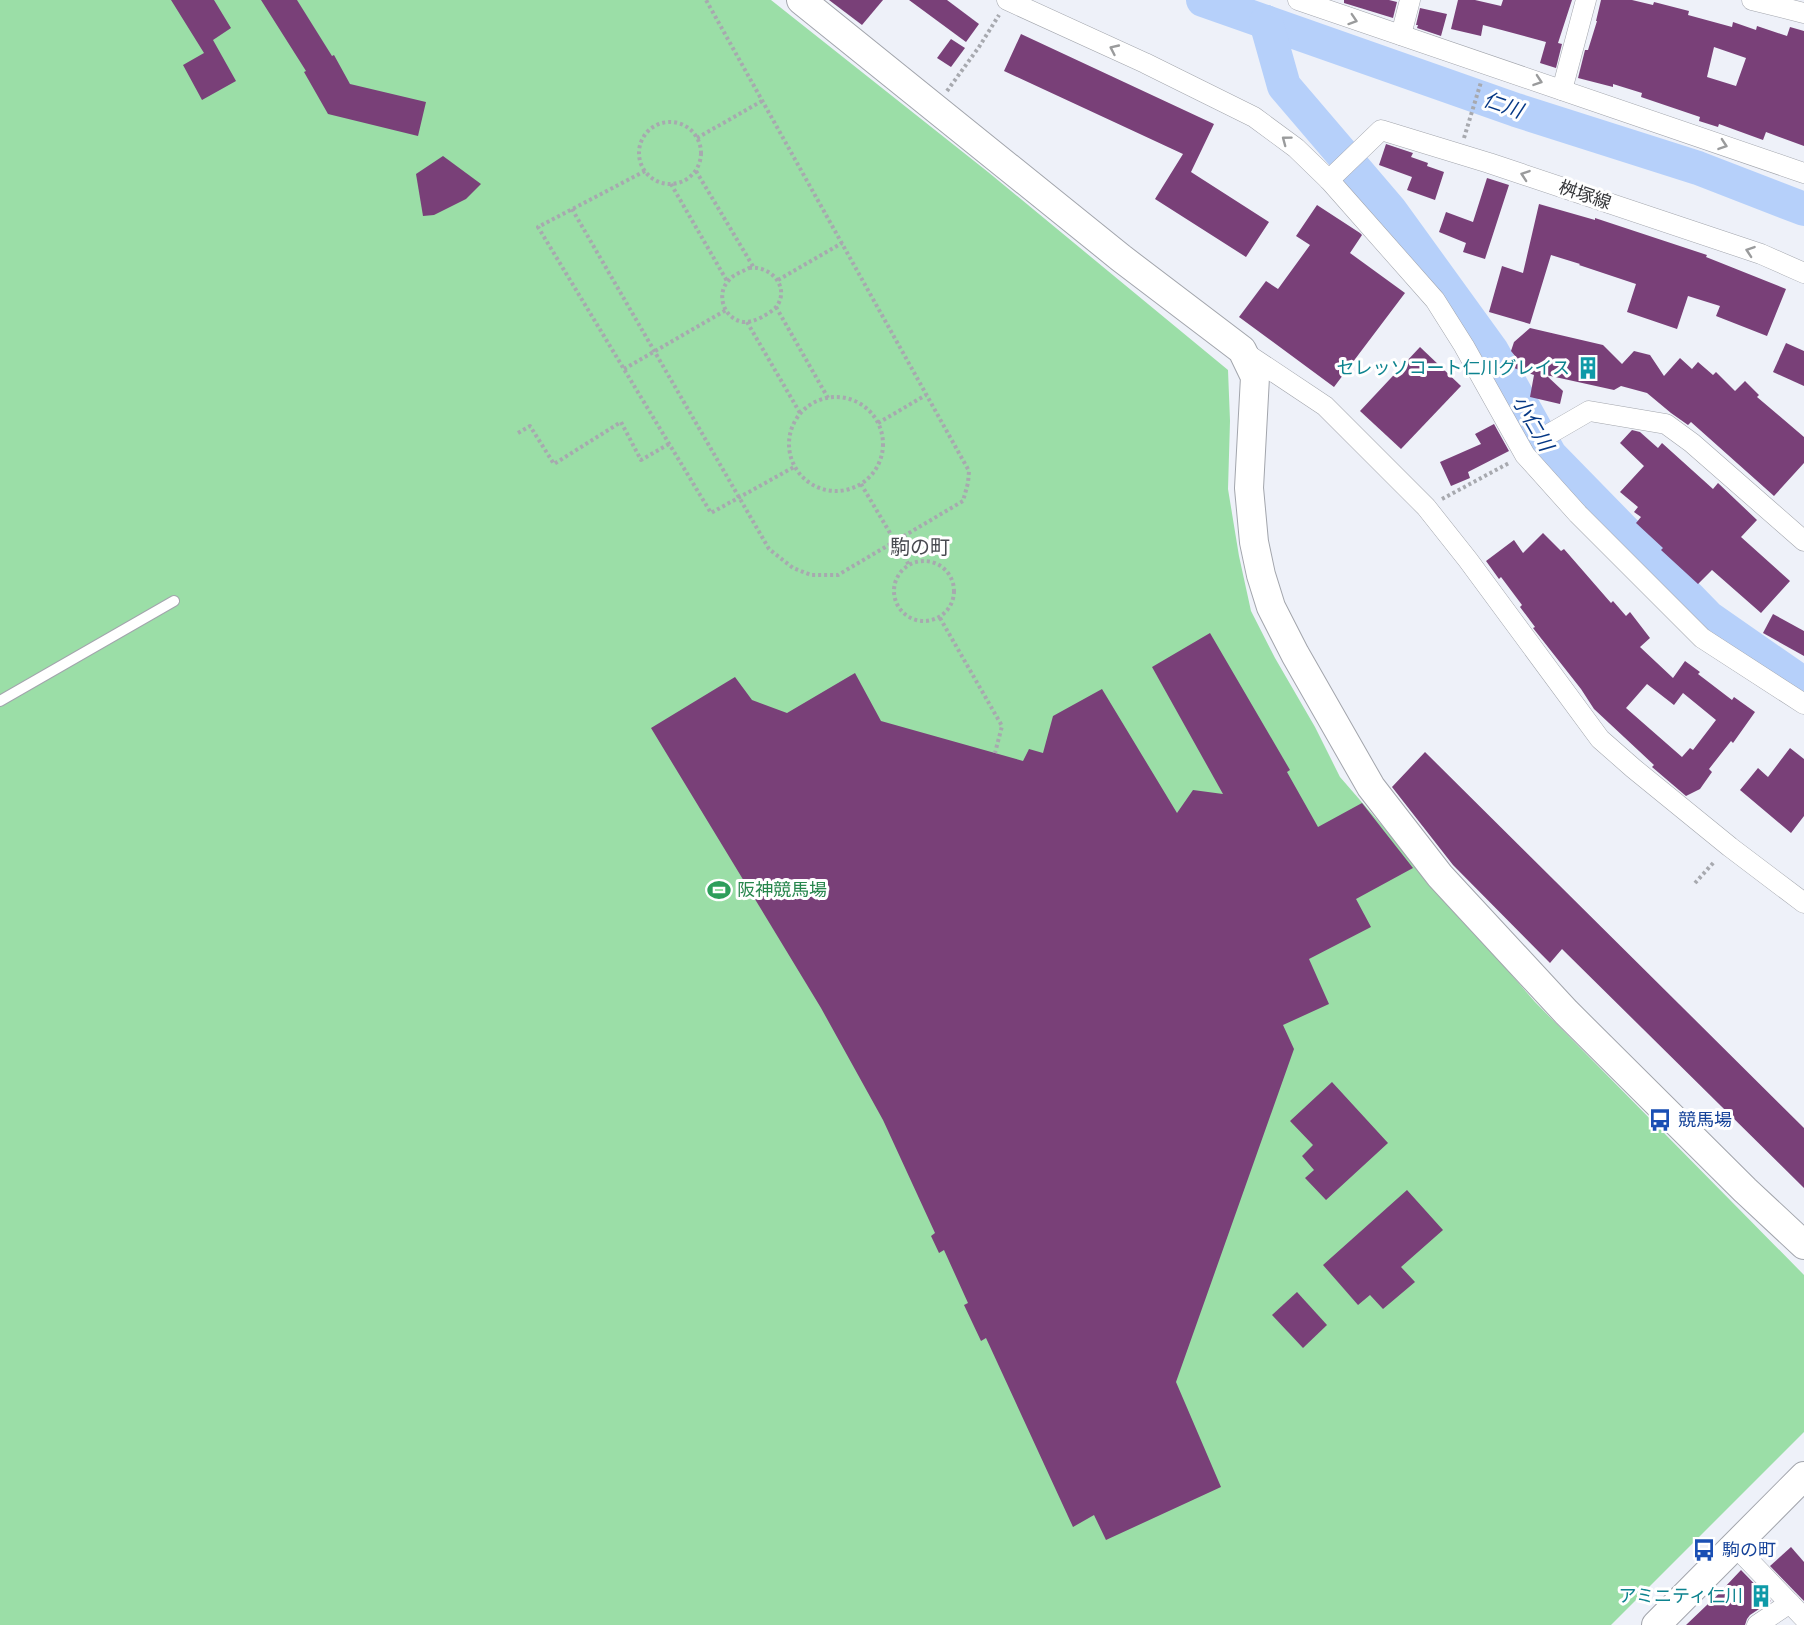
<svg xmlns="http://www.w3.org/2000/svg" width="1804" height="1625" viewBox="0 0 1804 1625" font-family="'Noto Serif','Noto Sans JP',serif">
<rect width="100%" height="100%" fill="#eef1f9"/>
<path fill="#9bdea7" d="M0 0H771L988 172 1228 370 1230 421 1228 489 1239 556 1251 611 1275 658 1315 727 1340 777 1535 1002 1804 1275V1432L1611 1625H0Z"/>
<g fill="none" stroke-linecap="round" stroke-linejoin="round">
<g stroke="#b6d0fa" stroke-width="34">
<path d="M1203 0 1516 110 1698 168 1804 209"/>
<path d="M1266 22 1284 86 1390 210 1492 351 1550 455 1709 618 1804 684"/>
</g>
</g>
<g fill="#794078" fill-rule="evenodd">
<path d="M171 0H214L231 28 213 40 236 81 202 100 183 65 204 53Z"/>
<path d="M261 0H297L332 56 334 55 350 84 426 102 418 136 328 114 304 72 306 71Z"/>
<path d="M829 0H883L862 25Z"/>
<path d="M909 0H947L979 24 966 42Z"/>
<path d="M1344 0H1389L1397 2 1393 18 1344 3Z"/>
<path d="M1458 0H1475L1501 6 1503 0H1572L1558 43 1562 44 1556 68 1540 63 1546 42 1483 25 1481 36 1451 29Z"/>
<path d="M1601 0H1632L1653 5 1654 2 1689 11 1688 15 1732 27 1733 22 1756 30 1757 26 1787 36 1790 27 1804 31V146L1766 132 1763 140 1719 124 1718 127 1699 121 1700 117 1641 97 1642 93 1613 84V87L1578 78 1585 50H1588L1597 21H1596ZM1714 47 1746 58 1736 86 1707 77Z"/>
<path d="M1420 8 1447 14 1441 36 1417 28 1418 25H1416Z"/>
<path d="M1021 34 1214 124 1191 172 1269 222 1246 257 1155 199 1183 154 1004 71Z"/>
<path d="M951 39 965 48 951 67 937 58Z"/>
<path d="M1386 144 1413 153 1411 157 1428 163 1427 166 1444 172 1435 200 1407 190 1412 177 1379 165Z"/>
<path d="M443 156 481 184 466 199 434 215 423 216 416 174Z"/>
<path d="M1487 178 1509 185 1485 259 1463 252 1466 243 1439 232 1446 212 1473 222Z"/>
<path d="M1539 204 1595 220V218L1707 255 1706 257 1786 289 1767 336 1716 316 1720 306 1688 296 1677 329 1627 312 1636 284 1579 265 1580 264 1551 255 1530 324 1489 312 1502 266 1523 273Z"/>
<path d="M1317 205 1360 233 1362 235 1350 253 1405 293 1334 387 1239 317 1266 281 1278 289 1310 245 1296 236Z"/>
<path d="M1530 328 1603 345 1622 364 1634 351 1650 355 1664 376 1680 358 1692 369 1698 362 1713 375 1716 372 1735 391 1745 381 1759 395 1757 397 1804 437V463L1774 496 1691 422 1688 425 1671 413 1647 393 1621 386 1614 390 1546 375 1563 391 1560 404 1530 397 1534 375 1514 368 1515 356 1511 351 1514 342Z"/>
<path d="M1786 343 1804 351V386L1773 372Z"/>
<path d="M1420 347 1461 386 1401 449 1360 411Z"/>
<path d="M1494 424 1509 451 1468 472 1470 478 1451 486 1440 462 1481 444 1475 434Z"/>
<path d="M1632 430 1640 432 1658 448 1662 443 1713 489 1718 483 1757 520 1741 537 1790 581 1761 613 1712 570 1698 584 1661 550 1663 548 1636 523 1641 517 1634 512 1638 507 1620 492 1644 466 1620 443Z"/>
<path d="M1543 533 1561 551 1564 549 1611 603 1613 601 1626 616 1630 612 1650 638 1640 647 1673 678 1685 661 1700 672 1698 674 1732 700 1734 697 1755 712 1733 743 1731 741 1709 769 1712 772 1700 789 1686 796 1652 767 1654 765 1594 709 1581 689 1533 628 1535 627 1520 607 1522 605 1501 577 1499 579 1486 561 1514 540 1523 553ZM1647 684 1674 705 1683 693 1716 720 1693 750 1690 748 1682 757 1626 708Z"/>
<path d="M1773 614 1804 631V656L1763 633Z"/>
<path d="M1210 633 1290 770 1287 772 1318 827 1362 803 1413 868 1356 899 1371 927 1309 959 1329 1004 1283 1025 1294 1049 1176 1382 1221 1487 1106 1540 1094 1515 1073 1527 986 1338 981 1341 964 1305 968 1303 944 1250 939 1253 931 1236 935 1233 883 1120 821 1008 651 728 735 677 752 700 787 713 855 673 881 721 1023 761 1029 749 1043 753 1053 716 1102 689 1177 813 1193 790 1223 794 1152 667Z"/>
<path d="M1790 748 1804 759V816L1791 833 1740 790 1758 768 1768 777Z"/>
<path d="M1425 752 1804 1128V1188L1562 949 1550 963 1453 865 1392 787Z"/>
<path d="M1332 1082 1388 1143 1326 1200 1305 1178 1314 1170 1302 1156 1313 1145 1290 1121Z"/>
<path d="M1407 1190 1443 1230 1401 1267 1415 1282 1383 1309 1370 1295 1358 1305 1323 1265Z"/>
<path d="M1297 1292 1327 1325 1303 1348 1272 1315Z"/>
<path d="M1791 1547 1804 1562V1601L1770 1566Z"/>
<path d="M1741 1570 1771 1601 1750 1615 1747 1619 1745 1625H1686L1708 1604V1605Z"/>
</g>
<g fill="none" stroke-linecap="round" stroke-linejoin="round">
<g stroke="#a2a5ac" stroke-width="12">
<path id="lane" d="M0 701 174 601"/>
</g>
<g stroke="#a2a5ac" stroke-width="21">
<g id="street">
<path d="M1007 0 1145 63 1254 117 1296 148 1329 180 1435 300 1464 346 1525 455 1578 514 1702 638 1804 704"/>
<path d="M1298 0 1804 173"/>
<path d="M1752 0 1804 13"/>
<path d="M1401 35 1410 0"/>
<path d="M1562 90 1586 0"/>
<path d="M1329 180 1381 130 1489 163 1761 254 1804 273"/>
<path d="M1244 352 1325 406 1426 507 1468 560 1600 739 1633 768 1730 847 1804 903"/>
<path d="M1551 433 1589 411 1666 424 1692 443 1804 541"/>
<path d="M1735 1546 1804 1618"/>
<path d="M1757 1625 1790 1603"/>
</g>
</g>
<g stroke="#a2a5ac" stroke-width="30">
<g id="secondary">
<path d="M801 0 1121 258 1242 350 1255 377 1249 488 1254 542 1261 575 1271 607 1295 654 1371 787 1440 876 1566 1012 1745 1190 1804 1245"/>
<path d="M1656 1625 1804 1476"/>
</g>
</g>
<g stroke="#a7a9af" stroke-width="4" stroke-dasharray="3 3" stroke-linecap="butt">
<path d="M947 91 979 47 999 15"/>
<circle cx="670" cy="153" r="31"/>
<path d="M697 138 762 101"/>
<path d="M1464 138 1481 82"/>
<path d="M645 171 538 227 711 513 794 467"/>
<path d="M696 171 754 268"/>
<path d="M671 184 727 281"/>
<path d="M572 209 769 549 793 568 811 575H838L963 501 968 483 969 471 706 0"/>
<path d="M749 268C770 265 790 286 777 306 773 311 767 314 762 317 756 320 751 322 744 322 724 320 715 294 729 280 734 274 742 272 749 268Z"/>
<path d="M778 280 842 243"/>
<path d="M776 307 828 398"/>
<path d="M747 322 800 413"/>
<path d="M624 369 726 310"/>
<circle cx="836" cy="444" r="47"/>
<path d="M878 423 926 395"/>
<path d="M518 433 530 426 554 464 621 422 641 460 669 444"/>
<path d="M861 484 909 565"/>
<path d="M1442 499 1509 463"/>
<circle cx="924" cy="591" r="30"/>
<path d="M940 618 1002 726 995 753"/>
<path d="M1695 883 1715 861"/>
</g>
<use href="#lane" stroke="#fff" stroke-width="10"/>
<use href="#street" stroke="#fff" stroke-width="20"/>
<use href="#secondary" stroke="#fff" stroke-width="28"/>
</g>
<defs><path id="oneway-chevron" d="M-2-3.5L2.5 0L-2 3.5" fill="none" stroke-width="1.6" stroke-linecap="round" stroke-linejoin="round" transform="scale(1.5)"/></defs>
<g stroke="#9a9b9c">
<use href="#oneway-chevron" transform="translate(1353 20) rotate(18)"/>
<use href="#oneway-chevron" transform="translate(1114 49) rotate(-155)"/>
<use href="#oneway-chevron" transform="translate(1538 81) rotate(19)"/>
<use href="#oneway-chevron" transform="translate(1286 140) rotate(-143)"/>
<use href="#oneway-chevron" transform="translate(1723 145) rotate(19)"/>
<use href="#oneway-chevron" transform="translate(1525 175) rotate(-161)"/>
<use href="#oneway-chevron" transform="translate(1750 251) rotate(-161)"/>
</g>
<defs>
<g id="building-bare" transform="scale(1.8)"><path d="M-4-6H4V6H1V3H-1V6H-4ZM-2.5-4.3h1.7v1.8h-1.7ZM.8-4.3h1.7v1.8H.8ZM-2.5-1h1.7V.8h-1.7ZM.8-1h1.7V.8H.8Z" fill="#0f9aa8" stroke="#fff" stroke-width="2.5" paint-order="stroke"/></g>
<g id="stadium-bare" transform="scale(1.8)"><path d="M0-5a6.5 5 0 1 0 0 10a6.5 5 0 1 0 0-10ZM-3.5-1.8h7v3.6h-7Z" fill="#2e9e5b" stroke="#fff" stroke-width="2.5" paint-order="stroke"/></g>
<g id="bus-bare" transform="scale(1.8)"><path d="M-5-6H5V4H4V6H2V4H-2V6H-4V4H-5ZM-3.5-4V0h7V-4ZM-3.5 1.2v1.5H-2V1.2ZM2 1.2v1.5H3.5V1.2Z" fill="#1a4fb4" stroke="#fff" stroke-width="2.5" paint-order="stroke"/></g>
</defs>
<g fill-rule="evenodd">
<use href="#building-bare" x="1588" y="368"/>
<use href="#stadium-bare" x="719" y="890"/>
<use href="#bus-bare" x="1660" y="1120"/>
<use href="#bus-bare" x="1704" y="1550"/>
<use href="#building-bare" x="1761" y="1596"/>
</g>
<g text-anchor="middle" stroke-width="6" stroke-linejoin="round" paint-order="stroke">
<g font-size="18" fill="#36373a" stroke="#fff">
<text transform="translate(1585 195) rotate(19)" y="6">桝塚線</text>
</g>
<g font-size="18" fill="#0d838f" stroke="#fff" text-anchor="end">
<text x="1570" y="374">セレッソコート仁川グレイス</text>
<text x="1743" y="1602">アミニティ仁川</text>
</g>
<g font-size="18" fill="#27864d" stroke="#fff" text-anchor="start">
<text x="737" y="896">阪神競馬場</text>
</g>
<g font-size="18" fill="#164399" stroke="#fff" text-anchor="start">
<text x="1678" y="1126">競馬場</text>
<text x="1722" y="1556">駒の町</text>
</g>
<g font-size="20" font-style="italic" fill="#063885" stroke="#fff">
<text transform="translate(1503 105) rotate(19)" y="7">仁川</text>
<text transform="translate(1533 423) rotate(60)" y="7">小仁川</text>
</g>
<g font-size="20" fill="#484a50" stroke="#fff">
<text x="920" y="554">駒の町</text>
</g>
</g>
</svg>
